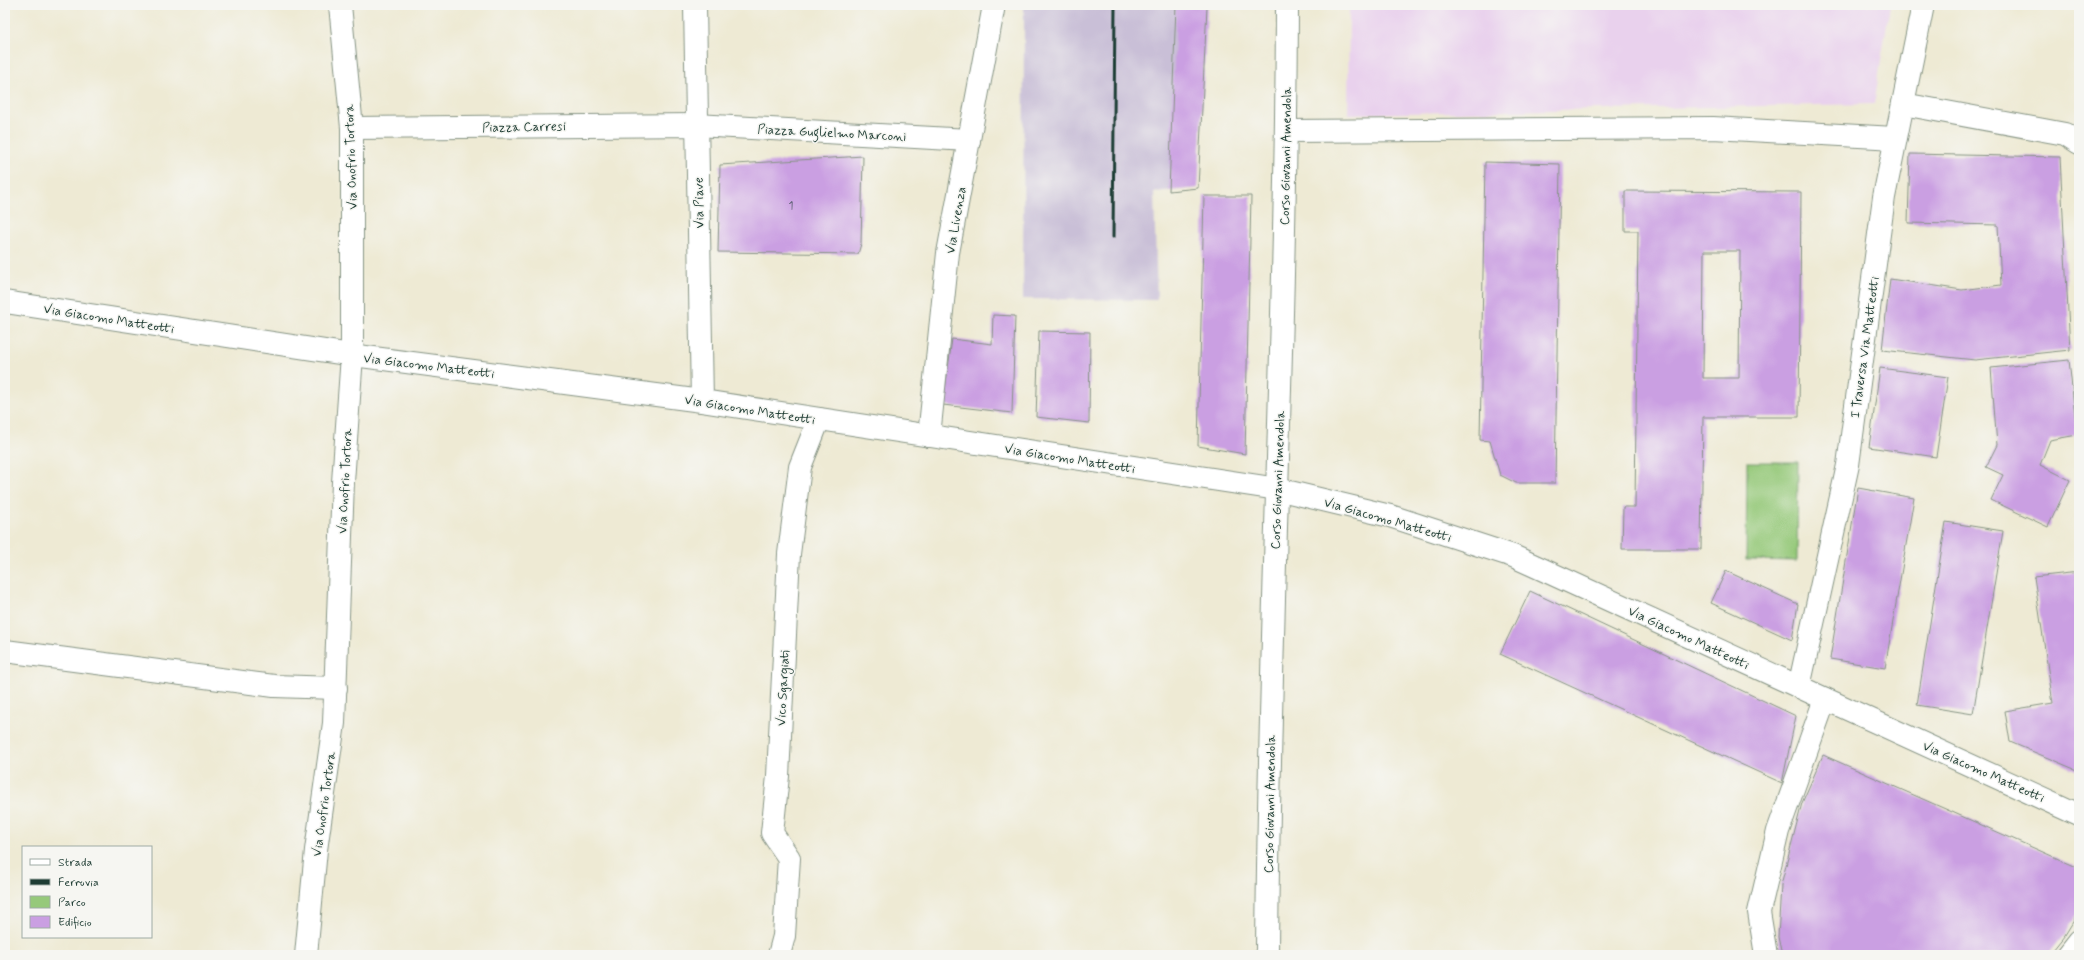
<svg xmlns="http://www.w3.org/2000/svg" width="2084" height="960" viewBox="0 0 2084 960" font-family="Mynerve,sans-serif">
<rect width="100%" height="100%" fill="#f6f6f2"/>
<filter id="ink" filterUnits="userSpaceOnUse"><feTurbulence type="fractalNoise" baseFrequency=".025" numOctaves="2"/><feDisplacementMap in="SourceGraphic" scale="8" xChannelSelector="R" yChannelSelector="G"/><feConvolveMatrix kernelMatrix="1 2 1 2 8 2 1 2 1" color-interpolation-filters="sRGB"/></filter>
<filter id="wash" filterUnits="userSpaceOnUse"><feTurbulence type="fractalNoise" baseFrequency=".012" numOctaves="4" result="noise"/><feDisplacementMap in="SourceGraphic" scale="16" xChannelSelector="R" yChannelSelector="G"/><feGaussianBlur stdDeviation="0.9" result="paint"/><feColorMatrix in="noise" values="0 0 0 0 0 0 0 0 0 0 0 0 0 0 0 0 0 1.4 0 .05"/><feComposite in="paint" operator="in"/></filter>
<g filter="url(#wash)">
<rect width="100%" height="100%" fill="#eeead4"/>
<path fill="#e9d1ed" d="M1349 5H1890L1874 104 1348 114Z"/>
<path fill="#c9bfd7" d="M1024 5H1176L1207 7 1198 188 1154 192 1157 300 1023 299Z"/>
<path fill="#96c97a" stroke="#5a8357" d="M1747 462H1798L1797 561 1746 560Z"/>
<g id="blocks">
<g fill="#ca9fe2" fill-rule="evenodd">
<path d="M1176 5 1207 7 1198 188 1169 191Z"/>
<path d="M1910 154 2060 157 2070 350 1975 360 1882 350 1890 279 1962 290 2001 285 1998 225 1908 223Z"/>
<path d="M863 156 861 244 858 254 718 252 720 165Z"/>
<path d="M1485 162 1560 164 1555 483H1516L1500 475 1490 441 1480 440Z"/>
<path d="M1625 191 1801 192 1799 417H1703L1701 549H1622L1623 507H1635L1638 231H1625ZM1704 251H1740L1739 378H1703Z"/>
<path d="M1204 196H1251L1245 454 1198 446Z"/>
<path d="M993 315 1015 316 1012 413 943 405 952 339 992 344Z"/>
<path d="M1039 331 1090 332 1089 423 1036 417Z"/>
<path d="M2069 360 2077 435 2050 440 2040 465 2070 480 2048 527 1991 500 2003 475 1986 467 1997 445 1991 368Z"/>
<path d="M1880 368 1948 377 1936 457 1869 447Z"/>
<path d="M1858 488 1914 498 1885 668 1830 659Z"/>
<path d="M1946 522 2003 531 1973 714 1917 705Z"/>
<path d="M1726 571 1798 604 1792 640 1711 603Z"/>
<path d="M2079 572V771L2010 742 2005 711 2053 703 2034 577Z"/>
<path d="M1530 591 1796 716 1782 783 1500 654Z"/>
<path d="M1823 755 2079 868V912L2065 935 2049 955H1782L1778 937 1781 885 1802 803Z"/>
</g>
</g>
</g>
<g filter="url(#ink)">
<use href="#blocks" fill-opacity="0" stroke="#869484" stroke-width="1"/>
<g fill="none" stroke-linecap="round" stroke-linejoin="round">
<g stroke="#869484" stroke-width="24">
<g id="minor">
<path d="M695 5 702 401"/>
<path d="M1903 104 2065 134 2079 143"/>
<path d="M352 128 696 125 969 140"/>
<path d="M1286 131 1713 128 1895 138"/>
<path d="M5 302 352 355 702 401 1277 489 1390 516 1513 556 2079 815"/>
<path d="M929 436 948 253 994 5"/>
<path d="M5 651 274 686 336 688"/>
<path d="M1799 687 1848 465 1884 197 1923 5"/>
<path d="M306 955 316 850 334 723 343 482 352 355V128L340 5"/>
<path d="M779 955 784 936 789 858 772 833 778 776 789 554 800 467 819 419"/>
<path d="M1267 955C1269 638 1286 322 1287 5"/>
<path d="M1766 955 1759 912 1778 831 1825 699"/>
<path d="M2068 955 2079 941"/>
</g>
</g>
<use href="#minor" stroke="#fff" stroke-width="22"/>
<path stroke="#1f3d34" stroke-width="3" d="M1113 237 1115 5"/>
</g>
</g>
<g text-anchor="middle" stroke-width="3" stroke-linejoin="round" paint-order="stroke">
<g font-size="11" fill="#4a5660">
<text x="791" y="209">1</text>
</g>
<g font-size="13" fill="#1f3d34" stroke="#f6f6f2">
<text transform="translate(524 126) rotate(-1)" y="5">Piazza Carresi</text>
<text transform="translate(832 132) rotate(3)" y="5">Piazza Guglielmo Marconi</text>
<text transform="translate(1285 156) rotate(-89)" y="5">Corso Giovanni Amendola</text>
<text transform="translate(350 157) rotate(-92)" y="5">Via Onofrio Tortora</text>
<text transform="translate(698 203) rotate(-91)" y="5">Via Piave</text>
<text transform="translate(955 220) rotate(-80)" y="5">Via Livenza</text>
<text transform="translate(109 318) rotate(9)" y="5">Via Giacomo Matteotti</text>
<text transform="translate(1864 347) rotate(-82)" y="5">I Traversa Via Matteotti</text>
<text transform="translate(429 365) rotate(7)" y="5">Via Giacomo Matteotti</text>
<text transform="translate(750 409) rotate(9)" y="5">Via Giacomo Matteotti</text>
<text transform="translate(1070 458) rotate(9)" y="5">Via Giacomo Matteotti</text>
<text transform="translate(1277 480) rotate(-88)" y="5">Corso Giovanni Amendola</text>
<text transform="translate(344 481) rotate(-87)" y="5">Via Onofrio Tortora</text>
<text transform="translate(1388 519) rotate(16)" y="5">Via Giacomo Matteotti</text>
<text transform="translate(1689 637) rotate(25)" y="5">Via Giacomo Matteotti</text>
<text transform="translate(782 688) rotate(-87)" y="5">Vico Sgargiati</text>
<text transform="translate(1984 771) rotate(24)" y="5">Via Giacomo Matteotti</text>
<text transform="translate(323 804) rotate(-82)" y="5">Via Onofrio Tortora</text>
<text transform="translate(1269 804) rotate(-89)" y="5">Corso Giovanni Amendola</text>
</g>
</g>
<rect width="2084" height="960" fill="none" stroke="#f6f6f2" stroke-width="20"/>
<rect x="22" y="846" width="130" height="92" fill="#f6f6f2" stroke="#a0aca6"/>
<rect x="30" y="859" width="20" height="6" fill="#ffffff" stroke="#a0aca6"/>
<text x="58" y="866" font-size="12" fill="#1f3d34">Strada</text>
<rect x="30" y="879" width="20" height="6" fill="#1f3d34" stroke="#a0aca6"/>
<text x="58" y="886" font-size="12" fill="#1f3d34">Ferrovia</text>
<rect x="30" y="896" width="20" height="12" fill="#96c97a" stroke="#a0aca6"/>
<text x="58" y="906" font-size="12" fill="#1f3d34">Parco</text>
<rect x="30" y="916" width="20" height="12" fill="#ca9fe2" stroke="#a0aca6"/>
<text x="58" y="926" font-size="12" fill="#1f3d34">Edificio</text>
</svg>
